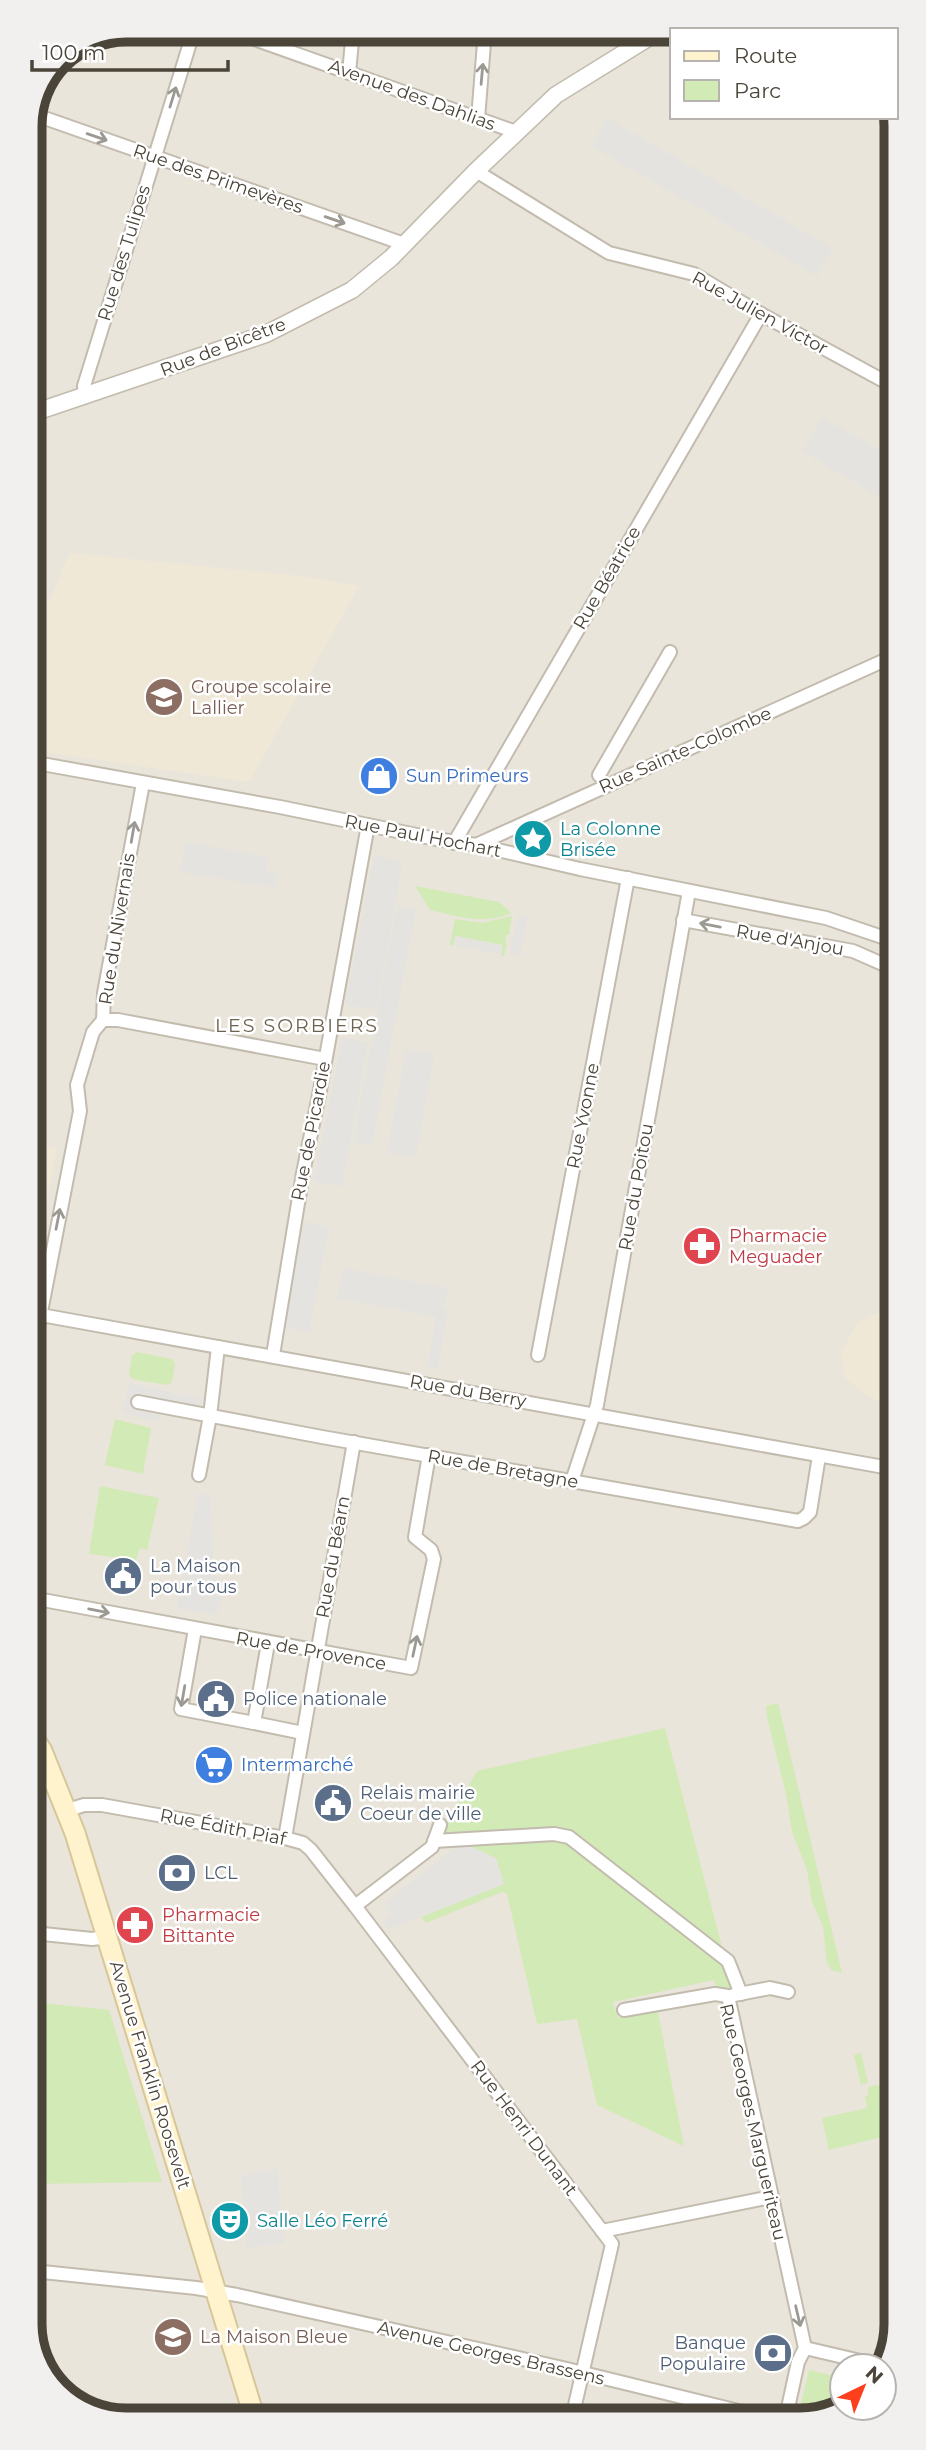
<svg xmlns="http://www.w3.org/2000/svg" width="926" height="2450" viewBox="0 0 926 2450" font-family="Montserrat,sans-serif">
<rect width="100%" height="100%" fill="#f6f3ec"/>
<path fill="#eae5da" d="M126 30H672V117H893L896 2324 882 2366H842V2406L825 2417 119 2420 63 2397 33 2349 30 120 58 58Z"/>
<g fill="#efe8d6">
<path d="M70 553 301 576 359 586 249 782 31 750V643Z"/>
<path d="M31 1143 57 1148 32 1273Z"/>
<path d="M895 1305V1410L863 1393 844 1377 841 1352 858 1322Z"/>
</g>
<g fill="#d2eab5">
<path d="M415 886 499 902 511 913C483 926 457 916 430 910Z"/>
<path d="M512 916 509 935H506L505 943 507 944 504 956 501 955 503 945 456 936 453 945H450L455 919 482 923Z"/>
<path d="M137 1352 172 1359 175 1364 172 1382 167 1385 132 1379 129 1374 132 1356Z"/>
<path d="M115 1419 151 1428 143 1474 105 1465Z"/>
<path d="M100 1486 159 1498 147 1550 140 1548 136 1560 89 1554Z"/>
<path d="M778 1703 842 1973 831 1970 827 1962 823 1927 812 1902 807 1870 792 1832 786 1794 767 1717 766 1706Z"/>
<path d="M665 1728 733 1989 717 1991 714 1980 613 2002 618 2018 637 2011 657 2008 684 2146 597 2105 577 2019 537 2024 507 1894 502 1892 426 1923 421 1917 504 1884 457 1847 444 1848 445 1836 441 1833 477 1771Z"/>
<path d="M33 2002 109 2010 162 2182 33 2184Z"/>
<path d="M861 2053 868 2083 861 2085 854 2055Z"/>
<path d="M879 2085 896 2094V2138H878L829 2150 822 2118 867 2108 865 2096 868 2095V2087Z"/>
<path d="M33 2288 41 2289 36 2346H33Z"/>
<path d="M809 2370 838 2377 839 2374H842V2406L825 2417H805L807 2409 800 2408Z"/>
</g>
<g fill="#e5e3e0">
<path d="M607 118 833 248 817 276 591 146Z"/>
<path d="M823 418 892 457 893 455V505L802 451Z"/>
<path d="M185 842 269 857 266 871 278 874 275 888 180 872Z"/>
<path d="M374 855 401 861 402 866 376 1010 345 1005Z"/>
<path d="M397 905 416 909 372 1145 353 1142Z"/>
<path d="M518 915 528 916 520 955 510 953Z"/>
<path d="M455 936 503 946 501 955 453 945Z"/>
<path d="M342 1037 368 1043 342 1187 314 1181Z"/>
<path d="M406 1049 434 1055 416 1158 387 1153Z"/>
<path d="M304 1222 329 1227 309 1332 284 1327Z"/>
<path d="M343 1268 448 1288 444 1308 448 1310 437 1370 427 1368 436 1317 337 1298Z"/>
<path d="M129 1383 203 1399 195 1420 161 1414 158 1421 122 1413Z"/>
<path d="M198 1493 210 1496 214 1575 225 1583 216 1615 177 1608Z"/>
<path d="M457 1847H472L496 1858 504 1884 389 1929 383 1921 391 1914 384 1903Z"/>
<path d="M277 2168 284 2243 246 2248 241 2176Z"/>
</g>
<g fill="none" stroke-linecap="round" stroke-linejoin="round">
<g stroke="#c2bbae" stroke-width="16">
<g id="minor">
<path d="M229 30 516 132"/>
<path d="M349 73 353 30"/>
<path d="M33 114 404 244"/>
<path d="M478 119 485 30"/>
<path d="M476 171 609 253 694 274 761 314 893 386"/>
<path d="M85 397 84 386 194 30"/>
<path d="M31 762 280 807 436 839 476 845 580 869 826 918 894 941"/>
<path d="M599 775 670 652"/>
<path d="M454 843 761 314"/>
<path d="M476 845 894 656"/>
<path d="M683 920 853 951 894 969"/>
<path d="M103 1020H118L325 1059"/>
<path d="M41 1315 895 1469"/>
<path d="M273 1355 303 1173 320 1090 368 825"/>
<path d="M538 1355 628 878"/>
<path d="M32 1358 80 1111 77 1085 93 1032 103 1020 104 993 143 783"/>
<path d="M138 1402 322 1437 798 1521 804 1518 810 1512 819 1456"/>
<path d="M199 1475 210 1416 218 1347"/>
<path d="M572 1481 597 1405 689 891"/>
<path d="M32 1598 411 1668 434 1559 431 1550 415 1537 429 1455"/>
<path d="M195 1629 181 1709 254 1723"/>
<path d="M268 1643 254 1723 303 1733"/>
<path d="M68 1810 84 1805H102L285 1838 303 1843 311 1850 355 1906 432 1847 440 1825"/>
<path d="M285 1838 354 1442"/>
<path d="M434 1841 554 1834 569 1837 728 1961 741 1994"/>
<path d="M355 1906 612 2244 572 2418"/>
<path d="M33 1933 92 1939 108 1937"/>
<path d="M734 1995 770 1988 788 1992"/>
<path d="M624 2010 715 1994 728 1996 805 2348"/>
<path d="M602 2231 771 2197"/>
<path d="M33 2271 196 2288 237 2295 567 2369 763 2417"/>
<path d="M104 2414 183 2417"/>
<path d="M786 2417 798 2362 805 2348 882 2366"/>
</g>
</g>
<g stroke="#c2bbae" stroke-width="19">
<path id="tertiary" d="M30 414 266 334 352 290 391 258 476 171 556 95 661 30"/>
</g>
<g stroke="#d6c79b" stroke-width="23">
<path id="secondary" d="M32 1735 42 1751 75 1833 255 2419"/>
</g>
<use href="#minor" stroke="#fff" stroke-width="12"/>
<use href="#tertiary" stroke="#fff" stroke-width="16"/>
<use href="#secondary" stroke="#fff3cd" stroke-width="19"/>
</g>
<defs><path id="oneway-shaft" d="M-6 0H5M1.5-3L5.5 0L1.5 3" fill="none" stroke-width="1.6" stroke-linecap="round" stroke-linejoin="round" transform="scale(1.75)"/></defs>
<g stroke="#9c9892">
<use href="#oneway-shaft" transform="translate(482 74) rotate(-85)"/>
<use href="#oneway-shaft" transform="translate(173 97) rotate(-73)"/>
<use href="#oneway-shaft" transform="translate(97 137) rotate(19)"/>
<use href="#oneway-shaft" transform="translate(335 220) rotate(19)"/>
<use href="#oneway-shaft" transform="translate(133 832) rotate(-80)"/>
<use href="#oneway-shaft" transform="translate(710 925) rotate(-169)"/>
<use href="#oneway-shaft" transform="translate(58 1219) rotate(-79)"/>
<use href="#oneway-shaft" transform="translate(99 1611) rotate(11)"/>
<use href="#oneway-shaft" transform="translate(415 1646) rotate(-78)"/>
<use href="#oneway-shaft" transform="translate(183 1696) rotate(100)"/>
<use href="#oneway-shaft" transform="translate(798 2316) rotate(77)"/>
</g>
<defs>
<g id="school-disc" transform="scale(2.0125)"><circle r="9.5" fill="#8d6e63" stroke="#fff"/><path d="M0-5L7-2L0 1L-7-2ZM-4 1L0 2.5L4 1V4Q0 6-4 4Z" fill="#fff"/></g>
<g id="shop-disc" transform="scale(2.0125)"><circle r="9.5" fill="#3f7fe0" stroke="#fff"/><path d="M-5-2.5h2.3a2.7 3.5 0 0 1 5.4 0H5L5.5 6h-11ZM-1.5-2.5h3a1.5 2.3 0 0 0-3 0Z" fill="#fff"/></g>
<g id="sight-disc" transform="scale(2.0125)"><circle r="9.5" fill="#0f9aa8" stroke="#fff"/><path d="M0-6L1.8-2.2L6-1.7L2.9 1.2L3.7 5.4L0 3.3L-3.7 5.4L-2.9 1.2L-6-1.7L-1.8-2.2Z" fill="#fff"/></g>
<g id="pharmacy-disc" transform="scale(2.0125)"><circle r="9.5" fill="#e0444e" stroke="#fff"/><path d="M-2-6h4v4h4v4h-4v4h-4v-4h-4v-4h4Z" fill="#fff"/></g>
<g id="civic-disc" transform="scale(2.0125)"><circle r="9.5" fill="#5c6f8a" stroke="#fff"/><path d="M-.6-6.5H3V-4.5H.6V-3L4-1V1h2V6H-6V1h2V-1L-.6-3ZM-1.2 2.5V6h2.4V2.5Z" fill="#fff"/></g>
<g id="supermarket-disc" transform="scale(2.0125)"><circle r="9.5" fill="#3f7fe0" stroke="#fff"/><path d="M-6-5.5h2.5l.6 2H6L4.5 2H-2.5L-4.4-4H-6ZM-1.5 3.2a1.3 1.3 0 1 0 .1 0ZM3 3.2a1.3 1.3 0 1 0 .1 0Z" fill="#fff"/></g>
<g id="bank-disc" transform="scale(2.0125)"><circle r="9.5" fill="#5c6f8a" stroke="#fff"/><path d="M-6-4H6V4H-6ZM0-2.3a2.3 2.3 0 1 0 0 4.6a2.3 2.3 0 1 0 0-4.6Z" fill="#fff"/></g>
<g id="theatre-disc" transform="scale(2.0125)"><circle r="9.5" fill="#0f9aa8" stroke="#fff"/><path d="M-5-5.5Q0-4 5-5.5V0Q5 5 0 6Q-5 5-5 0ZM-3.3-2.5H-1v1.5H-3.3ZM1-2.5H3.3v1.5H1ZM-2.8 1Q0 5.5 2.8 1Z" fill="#fff"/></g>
</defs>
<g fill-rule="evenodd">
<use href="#school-disc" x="164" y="697"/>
<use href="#shop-disc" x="379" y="776"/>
<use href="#sight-disc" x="533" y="839"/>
<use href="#pharmacy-disc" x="702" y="1246"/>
<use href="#civic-disc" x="123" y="1576"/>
<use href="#civic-disc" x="216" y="1699"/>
<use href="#supermarket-disc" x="214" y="1765"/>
<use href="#civic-disc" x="333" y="1803"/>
<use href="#bank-disc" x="177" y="1873"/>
<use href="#pharmacy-disc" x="135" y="1925"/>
<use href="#theatre-disc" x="230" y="2221"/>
<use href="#school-disc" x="173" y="2337"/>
<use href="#bank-disc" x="773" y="2353"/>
</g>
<g text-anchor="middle" stroke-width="5" stroke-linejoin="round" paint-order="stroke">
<g font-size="18" fill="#4b4439" stroke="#fff">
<text transform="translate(412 95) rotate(20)" y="6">Avenue des Dahlias</text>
<text transform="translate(218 179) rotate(19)" y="6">Rue des Primevères</text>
<text transform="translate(124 253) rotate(-73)" y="6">Rue des Tulipes</text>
<text transform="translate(760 313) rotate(29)" y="6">Rue Julien Victor</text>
<text transform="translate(223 347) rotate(-21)" y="6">Rue de Bicêtre</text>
<text transform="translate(607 578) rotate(-60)" y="6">Rue Béatrice</text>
<text transform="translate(685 750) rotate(-24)" y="6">Rue Sainte-Colombe</text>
<text transform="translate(423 836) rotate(11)" y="6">Rue Paul Hochart</text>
<text transform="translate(117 929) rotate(-81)" y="6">Rue du Nivernais</text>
<text transform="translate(790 940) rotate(10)" y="6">Rue d'Anjou</text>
<text transform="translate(583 1116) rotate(-79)" y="6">Rue Yvonne</text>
<text transform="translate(311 1131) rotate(-79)" y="6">Rue de Picardie</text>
<text transform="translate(636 1187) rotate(-80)" y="6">Rue du Poitou</text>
<text transform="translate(468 1391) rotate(10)" y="6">Rue du Berry</text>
<text transform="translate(503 1469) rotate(10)" y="6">Rue de Bretagne</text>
<text transform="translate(333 1557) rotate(-80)" y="6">Rue du Béarn</text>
<text transform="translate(311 1651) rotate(10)" y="6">Rue de Provence</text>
<text transform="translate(223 1827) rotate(11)" y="6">Rue Édith Piaf</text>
<text transform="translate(150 2075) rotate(73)" y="6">Avenue Franklin Roosevelt</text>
<text transform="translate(753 2122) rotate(77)" y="6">Rue Georges Margueriteau</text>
<text transform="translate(524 2128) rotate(53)" y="6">Rue Henri Dunant</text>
<text transform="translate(491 2353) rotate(13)" y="6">Avenue Georges Brassens</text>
</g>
<g font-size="18" fill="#785e54" stroke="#fff" text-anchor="start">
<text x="191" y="693">Groupe scolaire<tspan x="191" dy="21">Lallier</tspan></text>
<text x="200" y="2343">La Maison Bleue</text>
</g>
<g font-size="18" fill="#366cbe" stroke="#fff" text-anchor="start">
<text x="406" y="782">Sun Primeurs</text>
<text x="241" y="1771">Intermarché</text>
</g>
<g font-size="18" fill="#0d838f" stroke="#fff" text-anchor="start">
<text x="560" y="835">La Colonne<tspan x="560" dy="21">Brisée</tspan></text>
<text x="257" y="2227">Salle Léo Ferré</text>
</g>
<g font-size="18" fill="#be3a42" stroke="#fff" text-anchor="start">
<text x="729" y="1242">Pharmacie<tspan x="729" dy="21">Meguader</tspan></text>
<text x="162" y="1921">Pharmacie<tspan x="162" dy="21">Bittante</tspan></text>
</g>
<g font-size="18" fill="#4e5e75" stroke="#fff" text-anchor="start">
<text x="150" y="1572">La Maison<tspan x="150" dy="21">pour tous</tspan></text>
<text x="243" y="1705">Police nationale</text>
<text x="360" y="1799">Relais mairie<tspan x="360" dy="21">Coeur de ville</tspan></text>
<text x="204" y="1879">LCL</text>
<text x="746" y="2349" text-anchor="end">Banque<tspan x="746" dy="21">Populaire</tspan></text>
</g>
<g font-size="19" letter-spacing="2" fill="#6e6250" stroke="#fff">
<text x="297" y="1032">LES SORBIERS</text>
</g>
</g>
<path d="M0 0H926V2450H0ZM126 42H800A84 84 0 0 1 884 126V2324A84 84 0 0 1 800 2408H126A84 84 0 0 1 42 2324V126A84 84 0 0 1 126 42Z" fill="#f1f0ef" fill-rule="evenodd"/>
<path fill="none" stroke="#4b4439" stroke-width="9" d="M126 42H800A84 84 0 0 1 884 126V2324A84 84 0 0 1 800 2408H126A84 84 0 0 1 42 2324V126A84 84 0 0 1 126 42Z"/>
<rect x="670" y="28" width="228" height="91" fill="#ffffff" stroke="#b7b4b0" stroke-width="2"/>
<rect x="684" y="51" width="35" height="10" fill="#fff3cd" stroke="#b7b4b0" stroke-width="2"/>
<text x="734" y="63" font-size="21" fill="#4b4439">Route</text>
<rect x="684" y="80" width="35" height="21" fill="#d2eab5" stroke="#b7b4b0" stroke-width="2"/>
<text x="734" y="98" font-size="21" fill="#4b4439">Parc</text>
<g transform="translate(863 2387) rotate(43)"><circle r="33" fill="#ffffff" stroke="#b7b4b0" stroke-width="2"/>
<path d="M0-5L12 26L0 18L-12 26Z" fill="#fc3f1d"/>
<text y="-10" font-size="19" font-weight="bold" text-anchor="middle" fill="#4b4439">N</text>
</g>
<path d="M32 60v10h196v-10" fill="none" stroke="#4b4439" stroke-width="3.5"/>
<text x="42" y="60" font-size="21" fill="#4b4439" stroke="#ffffff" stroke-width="5" paint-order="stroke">100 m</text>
</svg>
